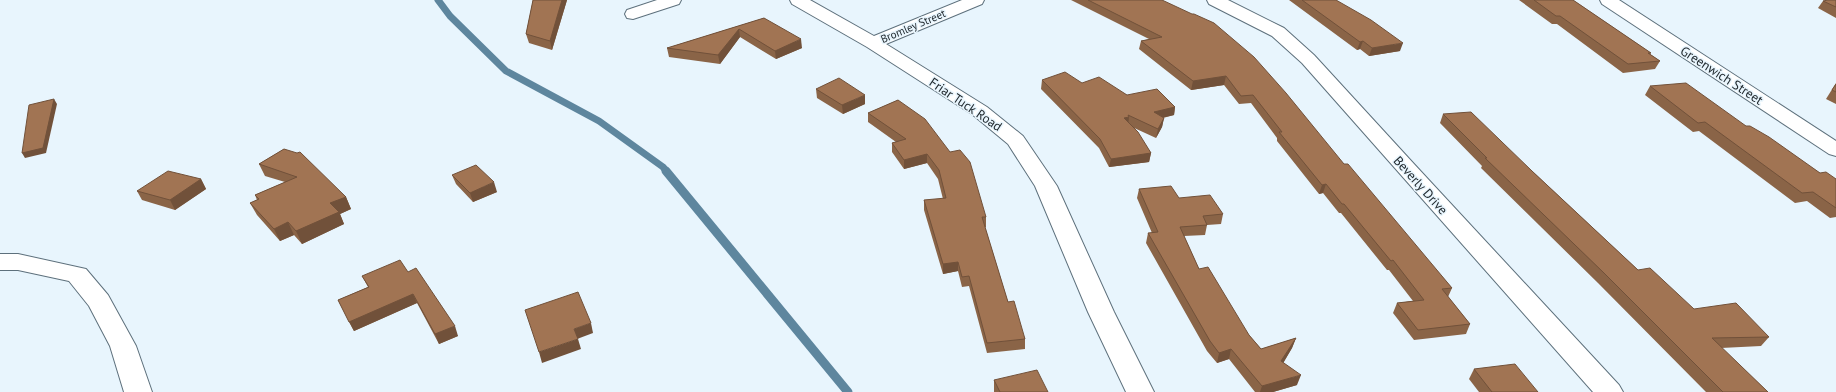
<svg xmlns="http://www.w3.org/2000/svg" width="1836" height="392" viewBox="0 0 1836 392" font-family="'PT Sans',sans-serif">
<rect width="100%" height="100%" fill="#e8f5fd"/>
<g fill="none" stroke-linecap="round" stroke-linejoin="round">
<path stroke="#5e869e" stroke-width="7" d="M438 0 450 16 506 71 599 121 663 167 667 172"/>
<path stroke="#5e869e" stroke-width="9" d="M666 171 848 392"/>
<g stroke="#5d707c" stroke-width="2">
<g id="minor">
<path d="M657 0H681L679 4 633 19 627 18 625 14 627 10Z"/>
<path d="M790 0H810L874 36 962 0H984L982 4 886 44 987 107 1023 136 1057 186 1114 312 1154 392H1126L1088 312 1035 186 1008 144 973 115 867 47 792 4Z"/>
<path d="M1600 0H1619L1836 141V156L1829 154 1602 4Z"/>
<path d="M0 254H18L86 269 108 295 136 346 152 392H124L110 346 89 306 69 281 18 270H0Z"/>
</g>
</g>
<g stroke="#5d707c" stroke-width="2">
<path id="tertiary" d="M1207 0H1228L1284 28 1314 55 1414 164 1619 385 1623 392H1593L1302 63 1272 36 1209 4Z"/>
</g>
<use href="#minor" fill="#fff" fill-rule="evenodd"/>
<use href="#tertiary" fill="#fff" fill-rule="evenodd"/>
</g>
<g fill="#8a6447">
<path d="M533 0H567L552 50 529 43 526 34Z"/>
<path d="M1071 0H1162L1344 164 1452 288 1448 297 1470 324 1466 334 1414 340 1393 313 1397 303 1413 301 1389 270H1387L1341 213H1339L1323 193 1319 194 1277 141V138L1251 103 1239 104 1224 85 1191 90 1139 49 1141 41 1149 39Z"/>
<path d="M1289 0H1336L1400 51 1369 56 1360 49 1357 50Z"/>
<path d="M1519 0H1573L1651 53 1650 54 1660 61 1655 69 1623 73 1557 24H1552Z"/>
<path d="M1836 0V18L1818 8 1823 1Z"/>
<path d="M764 18 802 48 776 59 740 37 720 64 669 57 667 48Z"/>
<path d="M1042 80 1127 95 1175 107 1174 115 1163 118H1164L1162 127 1156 138 1132 127 1151 153 1149 162 1109 167 1099 148 1041 89Z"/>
<path d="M1836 83V104L1826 99Z"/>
<path d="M1650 86 1746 126 1820 173 1836 179V217L1830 218 1807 201 1795 203 1699 131 1693 132 1645 95Z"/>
<path d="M816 89 865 104 843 114 817 98Z"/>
<path d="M898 100 986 217V227H985L1008 302 1025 339V349L987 353 969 286 962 287 958 271 943 274 924 210V200L943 199 938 179 927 163 904 169 892 152V143L896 142 868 122V113Z"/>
<path d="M1443 114 1532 171 1638 270 1694 309 1769 337 1761 346 1721 348 1768 392H1706L1598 283 1481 168 1482 166 1440 123Z"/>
<path d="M284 149 346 197 351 209 340 214 344 224 302 244 294 235 280 241 257 215 250 203 257 200 255 195 285 182 265 176 259 164Z"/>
<path d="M452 175 497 192 473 202 456 184Z"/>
<path d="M201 179 206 189 175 210 142 200 137 191Z"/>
<path d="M1139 189 1179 198 1223 214 1221 224 1207 225 1205 235 1184 236 1199 269 1249 335 1261 349 1296 338 1292 348 1283 363 1297 385 1273 392H1255L1229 359 1217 363 1207 351 1146 243 1148 233H1152L1137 198Z"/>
<path d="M408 272 458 336 439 344 417 303 354 331 338 300 368 287 362 276Z"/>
<path d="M1474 369 1538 392H1479L1469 379Z"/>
<path d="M994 380 1048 392H994Z"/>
</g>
<g fill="#71513a">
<path d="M562 0H567L552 50 550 41Z"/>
<path d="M739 29 740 37 720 64 718 55Z"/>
<path d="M801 39 802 48 776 59 775 51Z"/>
<path d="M1363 41 1360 49 1357 50 1360 42Z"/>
<path d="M1403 43 1400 51 1369 56 1372 48Z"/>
<path d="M1226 76 1224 85 1191 90 1193 81Z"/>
<path d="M865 95V104L843 114 842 105Z"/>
<path d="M54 99 57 104 46 153 25 158 22 153Z"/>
<path d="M1175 107 1174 115 1152 120 1154 112Z"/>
<path d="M1129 117 1128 126 1124 118Z"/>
<path d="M1164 118 1162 127 1156 138 1158 129Z"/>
<path d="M1151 153 1149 162 1109 167 1111 159Z"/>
<path d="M927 154V163L904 169V160Z"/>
<path d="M201 179 206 189 175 210 170 200Z"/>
<path d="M494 182 497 192 473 202 470 193Z"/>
<path d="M1326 184 1323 193 1319 194 1322 185Z"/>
<path d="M346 197 351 209 340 214 344 224 302 244 296 231 330 203Z"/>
<path d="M288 222 294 235 280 241 274 229Z"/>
<path d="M958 262V271L943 274V264Z"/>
<path d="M413 294 417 303 354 331 349 322Z"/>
<path d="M591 323 593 333 577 339 574 329Z"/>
<path d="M455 326 458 336 439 344 435 334Z"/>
<path d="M1296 338 1292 348 1278 372 1281 361Z"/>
<path d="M578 339 581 349 542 363 539 352Z"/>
<path d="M1231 349 1229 359 1217 363 1219 353Z"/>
<path d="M1301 375 1297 385 1273 392H1260L1262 386Z"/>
</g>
<g fill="#a17453" stroke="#71513a">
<path d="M533 0H562L550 41 526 34Z"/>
<path d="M1088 0H1162L1192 14H1194L1214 23 1254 57 1286 93 1344 164H1348L1452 288 1442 289 1470 324 1418 330 1397 303 1424 300 1393 260 1391 261 1344 204H1342L1326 184 1322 185 1279 132H1282L1253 95 1241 96 1226 76 1193 81 1141 41 1162 37Z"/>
<path d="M1302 0H1336L1371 20 1403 43 1372 48 1363 41 1360 42Z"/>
<path d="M1534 0H1573L1651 53H1648L1660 61 1628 64 1560 16H1556Z"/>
<path d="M1828 0H1836V7L1823 1Z"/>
<path d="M764 18 801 39 775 51 739 29 718 55 667 48Z"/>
<path d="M1065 72 1082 83 1099 77 1127 95 1157 89 1175 107 1154 112 1164 118 1158 129 1128 115 1129 117 1124 118 1138 132 1151 153 1111 159 1100 139 1042 80Z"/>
<path d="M839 78 865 95 842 105 816 89Z"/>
<path d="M1686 83 1746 126H1750L1769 137 1820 173 1826 172 1836 179V208L1813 192 1802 193 1705 122 1698 123 1650 86Z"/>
<path d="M1836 84V92L1832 90Z"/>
<path d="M54 99 43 148 22 153 29 105Z"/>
<path d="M898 100 925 119 950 152 960 150 970 162 986 217H982L1008 302 1014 301 1025 339 987 343 969 276 962 277 958 262 943 264 924 200 946 198 939 170 927 154 904 160 892 143 906 139 868 113Z"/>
<path d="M1471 112 1532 171 1638 270 1650 268 1694 309 1736 303 1769 337 1712 338 1768 392H1723L1604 273 1485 158H1487L1443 114Z"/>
<path d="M284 149 297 153 300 152 346 197 330 203 339 212 296 231 288 222 274 229 250 203 259 199 255 195 297 177 259 164Z"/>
<path d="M476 165 494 182 470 193 452 175Z"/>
<path d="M168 171 201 179 170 200 137 191Z"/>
<path d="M1171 186 1179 198 1210 195 1223 214 1203 216 1207 225 1180 227 1199 269 1208 267 1249 335 1261 349 1296 338 1281 361 1301 375 1262 386 1231 349 1219 353 1210 341 1148 233 1158 232 1139 189Z"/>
<path d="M400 260 408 272 416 268 455 326 435 334 413 294 349 322 338 300 369 287 362 276Z"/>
<path d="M578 292 591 323 574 329 578 339 539 352 525 310Z"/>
<path d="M1515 364 1538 392H1492L1474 369Z"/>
<path d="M1037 370 1048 392H1000L994 380Z"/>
</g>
<g text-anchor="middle" stroke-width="3" stroke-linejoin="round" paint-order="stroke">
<g font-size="11" fill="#21292e" stroke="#e8f5fd">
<text transform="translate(913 26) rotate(-23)" y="4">Bromley Street</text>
</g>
<g font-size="13" fill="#21292e" stroke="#e8f5fd">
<text transform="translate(1722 75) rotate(33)" y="5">Greenwich Street</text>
<text transform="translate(966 104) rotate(34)" y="5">Friar Tuck Road</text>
<text transform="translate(1421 185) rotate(48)" y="5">Beverly Drive</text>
</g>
</g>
</svg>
